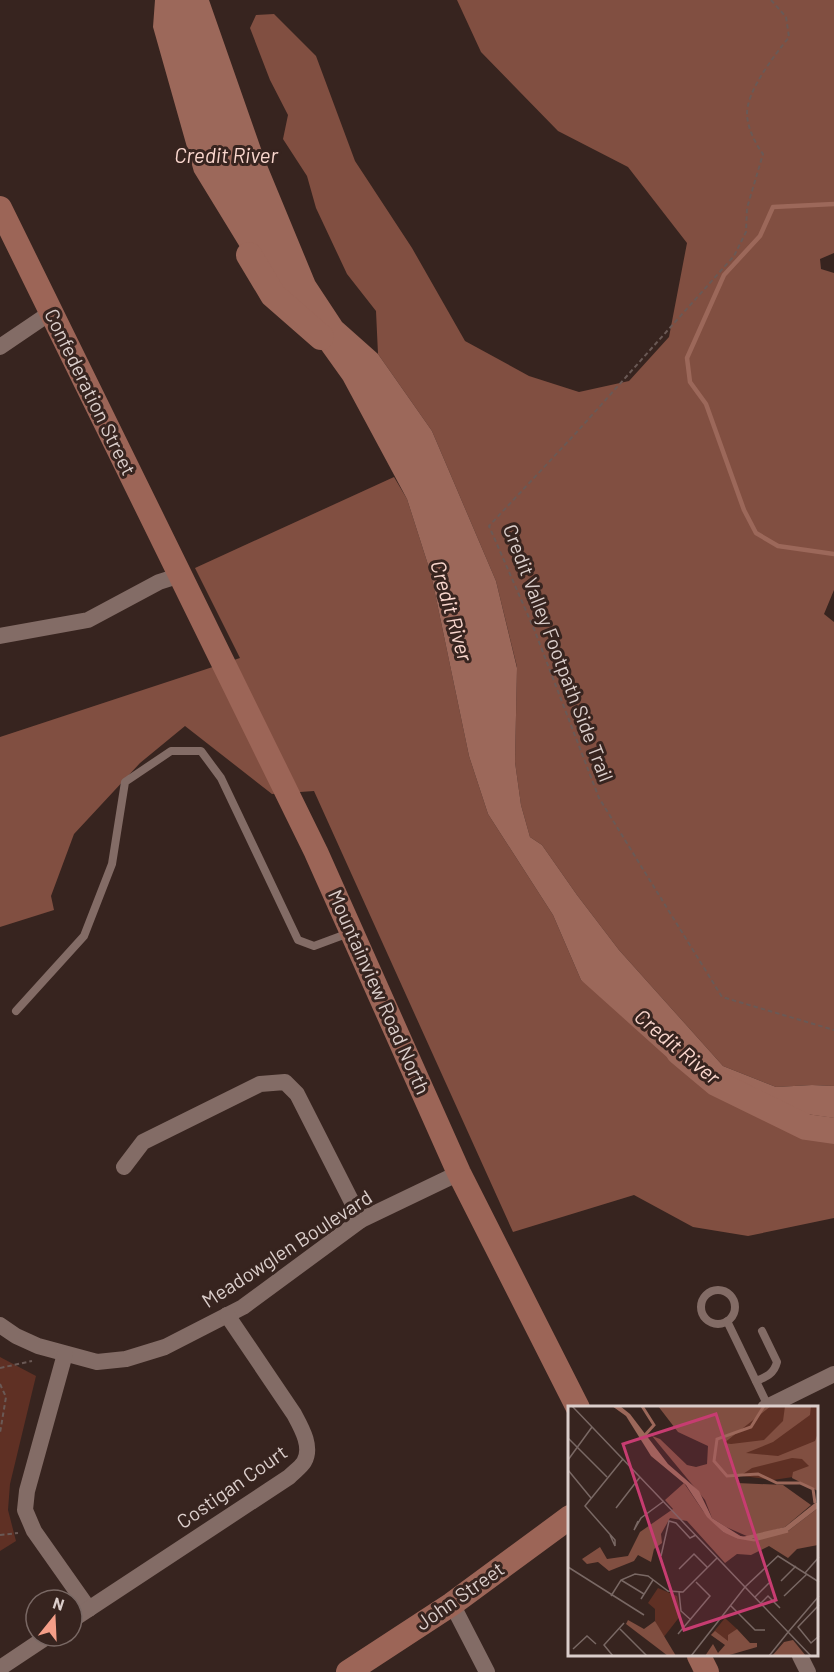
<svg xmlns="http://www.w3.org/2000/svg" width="834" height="1672" viewBox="0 0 834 1672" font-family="Barlow,sans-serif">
<rect width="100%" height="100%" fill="#37241f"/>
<path fill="#5f3024" d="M0 1357 36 1376 10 1484 8 1510 16 1541 0 1551Z"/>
<g fill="#814f41">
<path d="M457 0H834V253L820 259 821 269 834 273V590L824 614 834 622V1086L812 1085 776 1087 723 1066 619 950 577 895 542 845 530 837 521 805 515 762 517 667 496 581 432 431 378 354 376 311 347 274 316 208 307 176 283 139 288 115 270 80 250 28 256 15 274 14 316 56 355 161 412 248 465 341 529 376 579 392 629 381 669 337 687 243 628 167 558 131 481 52Z"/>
<path d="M394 477 407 499 431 574 469 756 488 814 553 915 581 980 799 1113 834 1118V1218L748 1236 693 1227 634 1195 513 1232 314 791 272 794 185 726 140 763 74 834 51 896 54 910 0 927V737L240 658 195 568Z"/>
</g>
<path fill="#9c685a" d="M155 0H209L265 160 315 281 342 322 378 354 432 431 496 581 517 668 515 762 521 805 530 837 542 845 577 895 619 950 723 1066 776 1087 812 1085 834 1086V1118L799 1113 669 1059 581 980 553 915 488 814 469 756 431 574 407 499 343 380 298 317 254 270 194 172 153 27Z"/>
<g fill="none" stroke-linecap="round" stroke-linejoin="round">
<path stroke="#9c685a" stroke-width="4.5" d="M834 204 773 207 760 236 724 275 687 358 690 382 706 404 744 510 756 533 778 546 834 554"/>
<g stroke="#9c685a" stroke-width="26">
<path d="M249 255 273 295 321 337"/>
<path d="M679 1052 716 1083 806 1127 834 1131"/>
</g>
<g stroke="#6a5955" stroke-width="2" stroke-dasharray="4.5 3" stroke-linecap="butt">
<path d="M771 0 786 17 789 37C775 55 746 91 747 115 748 129 755 143 763 154L747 208 746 232 734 256 576 433 489 526 534 629 599 798 722 997 834 1030"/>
<path d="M0 1368 32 1361"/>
<path d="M0 1384 6 1397 0 1433"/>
<path d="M0 1535 18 1533"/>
</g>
<g stroke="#836c66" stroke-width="8">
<path d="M16 1011 84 936 112 864 125 782 171 751H201L221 778 298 940 314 946 349 933"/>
<circle cx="718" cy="1307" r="17"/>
<path d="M727 1321 768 1406"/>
<path d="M756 1381C766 1377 774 1374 777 1362L762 1331"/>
</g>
<g stroke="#836c66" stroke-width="16">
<path d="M0 347 50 313"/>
<path d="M0 636 88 620 159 582 181 575"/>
<path d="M124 1167 143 1142 260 1084 285 1082 297 1094 361 1220"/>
<path d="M0 1325 16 1336 38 1346 97 1362 126 1359 165 1347 243 1307 361 1220 459 1173"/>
<path d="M65 1354 27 1491 25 1510 34 1531 89 1609"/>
<path d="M765 1408 834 1374"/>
<path d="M452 1604 487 1672"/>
<path d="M72 1620 289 1477C294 1472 301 1467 304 1462 313 1447 301 1427 294 1414L227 1315"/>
<path d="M800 1656 808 1672"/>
<path d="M0 1668 48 1636"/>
</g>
<g stroke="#9c6557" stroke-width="24">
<path d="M0 208 316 852 459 1173 578 1408"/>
<path d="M699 1656 707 1672"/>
<path d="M348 1672 452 1604 570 1517"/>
</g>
</g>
<g text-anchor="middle" stroke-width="6" stroke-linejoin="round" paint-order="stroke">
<g font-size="20" fill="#dbcecb" stroke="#37241f">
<text transform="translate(90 392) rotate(64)" y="7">Confederation Street</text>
<text transform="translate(558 653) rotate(69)" y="7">Credit Valley Footpath Side Trail</text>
<text transform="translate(379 992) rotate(66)" y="7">Mountainview Road North</text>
<text transform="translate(287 1249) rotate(-33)" y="7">Meadowglen Boulevard</text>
<text transform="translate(232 1487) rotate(-35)" y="7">Costigan Court</text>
<text transform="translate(460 1596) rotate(-35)" y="7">John Street</text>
</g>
<g font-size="21" font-style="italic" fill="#fad7ce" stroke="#37241f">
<text x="226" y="163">Credit River</text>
<text transform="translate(451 611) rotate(74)" y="7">Credit River</text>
<text transform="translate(677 1047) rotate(40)" y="7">Credit River</text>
</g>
</g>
<g transform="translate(568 1406)">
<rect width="250" height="250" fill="#37241f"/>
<path d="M171 0H250V84L225 71 205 74 167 69 145 31ZM90 182 109 190 113 209 95 232 87 215V203L80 197ZM157 212 169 223 158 239 143 229Z" fill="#5f3024"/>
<path d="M90 0H203L156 37 163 38 196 34 215 15 217 0H243L242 9 205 36 178 47 210 50 247 35 250 27V85L224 72 225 66 241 60 234 53 224 52 184 62 169 72V77L215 79 243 99 217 121 181 131 158 121 144 112 137 94 84 30 92 33 119 59 128 61 139 58 140 40 110 26ZM116 77 135 105 155 126 184 133 220 125 250 102V139L229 143 220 152 201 140 183 149 169 148 157 157 119 115 102 112 93 128 94 137 86 143 83 156 70 149 66 155 41 165 30 156 19 158 14 153 32 141 39 153 60 150 72 126 105 103 97 94ZM60 214 76 223 87 215 108 250H100L58 218ZM169 223 182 237H189V241L158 250H137L145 238 150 247 157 239 143 229 147 225 160 235V229ZM225 234 238 250H204L216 236Z" fill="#814f41"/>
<path d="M44 0H52L62 8 100 58 131 85 144 112 174 131 217 121 247 97H250V102L220 125 197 132H168L155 126 139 111 118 79 83 50 58 10Z" fill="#9c685a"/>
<path fill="none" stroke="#9c685a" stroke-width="3" d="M74 0 86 19 77 29M196 0 183 21 149 33 146 55 159 70 190 68 209 77H232L245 83 247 97M169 131 186 134 220 125"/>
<path fill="none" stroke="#796864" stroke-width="1.5" d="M4 0 243 250M0 32 39 71M0 54 24 21M0 64 23 92M48 102 72 71M70 115 66 124 73 112 96 95M42 129 47 140V134L17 100 55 53M93 150 101 115 108 117 122 132 128 129M0 161 76 209M111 163 126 148 139 161M237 167 251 151M53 174 76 188M213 175 228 160M111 186 113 205 123 214M43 190 53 174 67 168 80 170 100 185 115 186 149 152M216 190 239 168M187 191 201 177M73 193 85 174M193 197 200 190 212 202M251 199 230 221 243 237 251 230M163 200 187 224H197M52 223 79 250M221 225 251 190M110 228 142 190 128 176M5 243 19 230 28 238M45 250 36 239 56 217M123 250 177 181 210 150 251 176M201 250 221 225"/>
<path fill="#c73c71" fill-opacity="0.15" stroke="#c73c71" stroke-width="3" d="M148 8 208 194 116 224 55 38Z"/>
<rect width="250" height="250" fill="none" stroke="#dbcecb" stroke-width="3"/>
</g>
<g transform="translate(54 1618) rotate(18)"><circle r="28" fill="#37241f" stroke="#796864" stroke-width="1.5"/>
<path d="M0-4.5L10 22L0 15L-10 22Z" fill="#f49e88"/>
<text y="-9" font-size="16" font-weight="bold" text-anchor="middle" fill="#dbcecb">N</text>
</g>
</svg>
